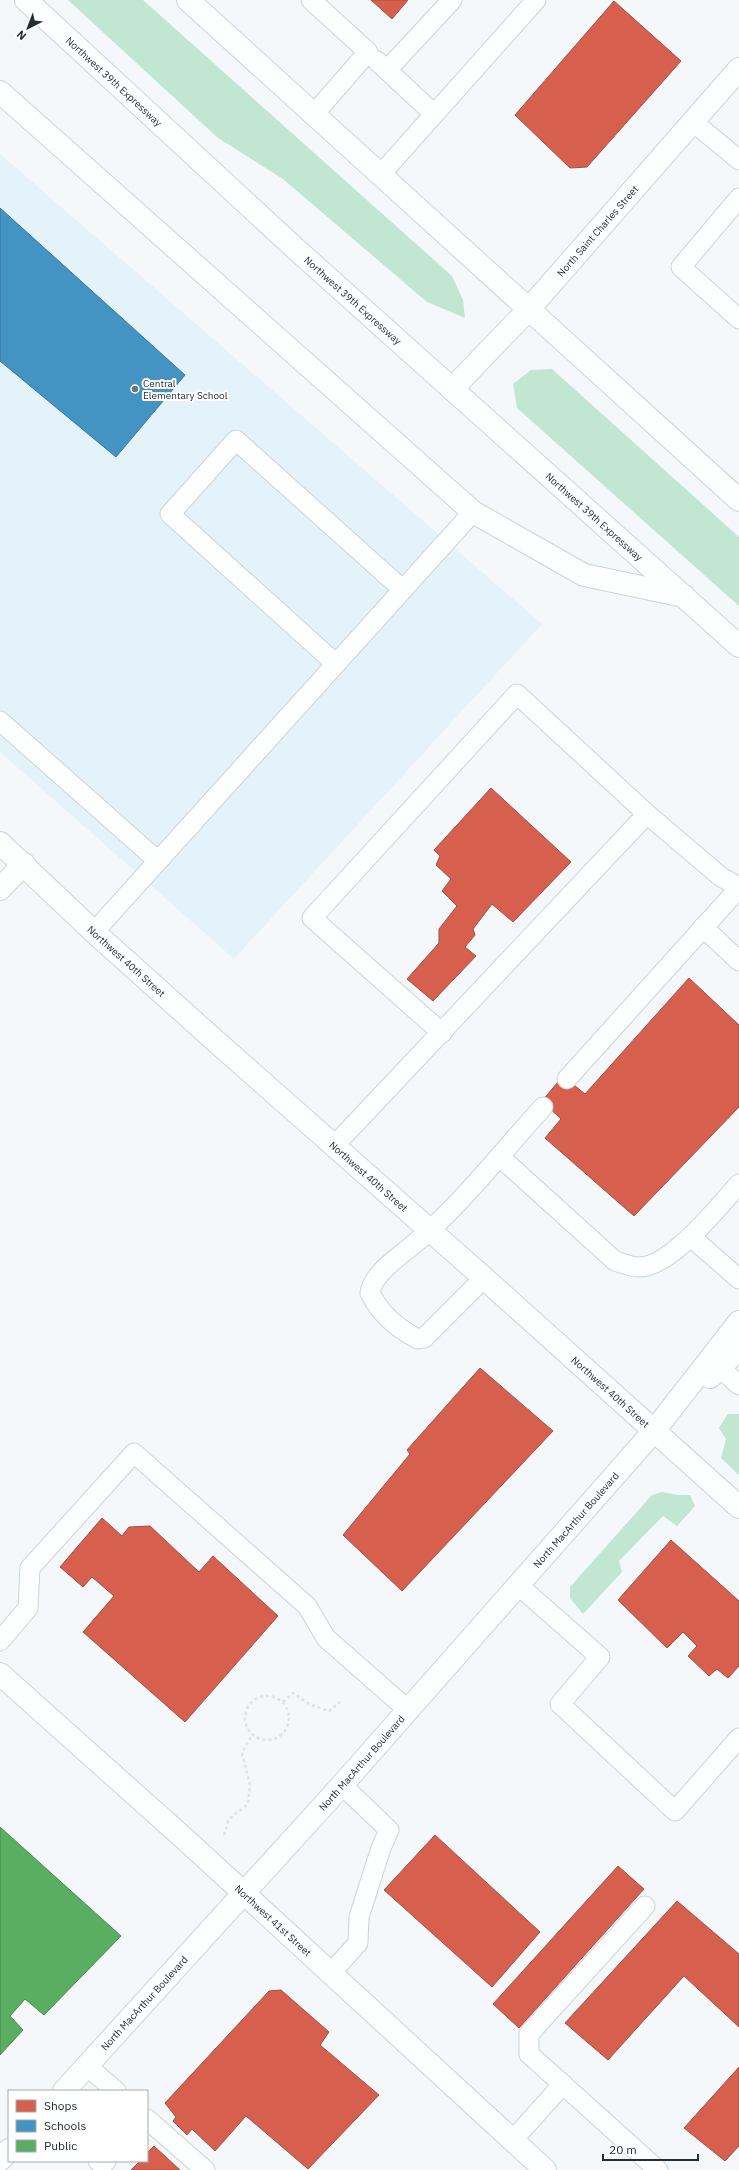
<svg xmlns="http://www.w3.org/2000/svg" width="739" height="2170" viewBox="0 0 739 2170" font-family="'IBM Plex Sans',sans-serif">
<rect width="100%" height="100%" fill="#f4f8fa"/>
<path fill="#e4f3fa" d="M0 154 542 624 234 959 0 752Z"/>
<g fill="#c1e6d2">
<path d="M68 0H143L452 276 463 300 465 318 427 302 283 179 218 138Z"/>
<path d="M552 369 739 537V606L517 408 513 384 531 370Z"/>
<path d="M728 1414H739V1475L721 1458 726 1439 719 1428Z"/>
<path d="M662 1492 678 1495H690L695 1506 677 1526 663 1516 619 1561 622 1572 583 1614 570 1598V1587L652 1495Z"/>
</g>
<g fill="#d6604d" stroke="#a05145">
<path d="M371 0H408L392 19Z"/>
<path d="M614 1 681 61 587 167 570 168 515 115Z"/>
<path d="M491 788 571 862 513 922 492 904 473 929 475 935 465 947 476 956 433 1001 407 979 439 943V929L457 906 442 891 451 879 436 865 440 856 434 850Z"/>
<path d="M689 978 739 1025V1107L634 1216 545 1138 561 1119 542 1101 563 1076 585 1094Z"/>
<path d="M480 1368 553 1431 402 1591 343 1535 410 1454 407 1450Z"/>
<path d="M102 1518 122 1536 129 1527 150 1526 199 1572 213 1556 278 1616 185 1722 83 1632 114 1596 92 1577 83 1587 60 1567Z"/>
<path d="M671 1540 739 1601V1666L728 1678 717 1669 709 1676 688 1656 697 1646 683 1632 667 1648 618 1600Z"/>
<path d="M435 1835 540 1932 492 1987 384 1890Z"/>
<path d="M618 1866 644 1889 519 2028 493 2004Z"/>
<path d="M677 1901 739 1954V2027L684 1976 608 2060 565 2023Z"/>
<path d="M281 1990 329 2032 320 2045 379 2095 308 2169 246 2116 215 2151 192 2129 187 2135 173 2121 176 2117 165 2103 269 1991Z"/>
<path d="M739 2067V2146L725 2161 684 2128Z"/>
<path d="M154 2146 180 2170H131L140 2161H147V2153Z"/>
</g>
<path fill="#4393c3" stroke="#397598" d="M0 208 185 375 116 457 0 361Z"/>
<path fill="#5aae61" stroke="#498853" d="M0 1827 121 1936 44 2015 25 1999 10 2016 23 2030 0 2055Z"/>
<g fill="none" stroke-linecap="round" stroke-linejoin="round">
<g stroke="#cbd4d8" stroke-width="21">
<g id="service">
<path d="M311 0 368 52 314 114"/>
<path d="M377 61 433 113"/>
<path d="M387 70 452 0"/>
<path d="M692 121 739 160"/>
<path d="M381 174 536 0"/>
<path d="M739 198 681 267 739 319"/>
<path d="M336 664 170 514 236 440 402 589"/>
<path d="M0 721 158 861"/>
<path d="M703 927 739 961"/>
<path d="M94 932 473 512"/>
<path d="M442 1033 312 918 517 694 647 814 721 877 739 887"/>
<path d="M567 1079 739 888"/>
<path d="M334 1146 647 814"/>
<path d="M500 1157 615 1261C622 1263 631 1267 639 1267 670 1268 719 1206 739 1184"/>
<path d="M691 1237 739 1279"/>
<path d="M484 1278 424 1338 418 1339C398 1329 380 1313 370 1293 373 1273 399 1257 414 1244 462 1204 501 1153 543 1107"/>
<path d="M720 1368 739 1385"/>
<path d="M518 1585 600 1657 560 1704 675 1811 739 1738"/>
<path d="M0 1641 28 1608 30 1568 134 1453 307 1606 326 1638 408 1710"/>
<path d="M645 1906 529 2034V2054L658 2170"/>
<path d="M330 1974 358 1943 359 1917 381 1848 389 1830 342 1785"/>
<path d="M87 2066 116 2091"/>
<path d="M147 2119 205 2170"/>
<path d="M513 2140 563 2084"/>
<path d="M98 2161 102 2165 106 2161"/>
</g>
</g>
<g stroke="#cbd4d8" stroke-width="24">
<g id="minor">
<path d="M0 92 473 512 584 575 684 596"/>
<path id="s1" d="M452 389 528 310 739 69"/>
<path id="s2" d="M0 843 94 932 211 1037 484 1278 739 1507"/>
<path d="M0 889 24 864"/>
<path id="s3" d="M0 1674 187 1841 545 2170"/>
</g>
</g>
<g stroke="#cbd4d8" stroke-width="24">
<g id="secondary">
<path d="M710 1377 739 1349"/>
<path id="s4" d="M64 2091 342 1785 654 1431 739 1322"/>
<path d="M0 2160 9 2150"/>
</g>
</g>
<g stroke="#cbd4d8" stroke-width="24">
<g id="trunk">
<path id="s5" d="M26 0 298 251 739 646"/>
<path d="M188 0 739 500"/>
</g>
</g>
<g stroke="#e0e2e2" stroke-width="2.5" stroke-dasharray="3 3" stroke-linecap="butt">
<circle cx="267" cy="1718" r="22"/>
<path d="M283 1702 293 1693 311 1705 329 1711 340 1702"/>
<path d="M224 1835 229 1819 248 1804 250 1785 242 1753 252 1735"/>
</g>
<use href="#service" stroke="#fdfefe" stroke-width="19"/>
<use href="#minor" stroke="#fdfefe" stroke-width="22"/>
<use href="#secondary" stroke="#fdfefe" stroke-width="22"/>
<use href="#trunk" stroke="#fdfefe" stroke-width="22"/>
</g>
<circle fill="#6b7579" stroke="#fff" stroke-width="1.5" cx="135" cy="389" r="4"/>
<g text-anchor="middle" stroke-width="4" stroke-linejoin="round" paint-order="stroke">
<g font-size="10" fill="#212e33" stroke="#fff">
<text dy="4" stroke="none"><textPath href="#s5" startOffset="120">Northwest 39th Expressway</textPath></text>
<text dy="4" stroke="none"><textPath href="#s1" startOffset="215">North Saint Charles Street</textPath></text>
<text dy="4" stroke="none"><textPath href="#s5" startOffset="444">Northwest 39th Expressway</textPath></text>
<text dy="4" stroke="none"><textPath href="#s5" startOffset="768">Northwest 39th Expressway</textPath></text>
<text dy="4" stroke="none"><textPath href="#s2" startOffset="173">Northwest 40th Street</textPath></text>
<text dy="4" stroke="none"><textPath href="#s2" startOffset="497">Northwest 40th Street</textPath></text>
<text dy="4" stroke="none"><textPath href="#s2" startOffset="821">Northwest 40th Street</textPath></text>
<text dy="4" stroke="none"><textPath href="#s4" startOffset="767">North MacArthur Boulevard</textPath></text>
<text dy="4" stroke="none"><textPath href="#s4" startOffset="443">North MacArthur Boulevard</textPath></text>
<text dy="4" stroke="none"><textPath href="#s3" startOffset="368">Northwest 41st Street</textPath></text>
<text dy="4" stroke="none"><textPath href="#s4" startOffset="119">North MacArthur Boulevard</textPath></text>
</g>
<g font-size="10" fill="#212e33" stroke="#fff" text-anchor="start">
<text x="143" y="387">Central<tspan x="143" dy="12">Elementary School</tspan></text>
</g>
</g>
<rect x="8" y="2090" width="140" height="72" fill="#ffffff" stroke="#a6abad"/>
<rect x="16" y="2100" width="20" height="12" fill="#d6604d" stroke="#a6abad"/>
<text x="44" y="2110" font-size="12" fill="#212e33">Shops</text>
<rect x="16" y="2120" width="20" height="12" fill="#4393c3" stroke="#a6abad"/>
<text x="44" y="2130" font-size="12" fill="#212e33">Schools</text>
<rect x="16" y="2140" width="20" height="12" fill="#5aae61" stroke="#a6abad"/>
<text x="44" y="2150" font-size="12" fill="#212e33">Public</text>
<g transform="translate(28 28) rotate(222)" stroke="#ffffff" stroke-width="3" paint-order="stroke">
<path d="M0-3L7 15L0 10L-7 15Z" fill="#212e33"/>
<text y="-6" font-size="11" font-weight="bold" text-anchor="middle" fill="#212e33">N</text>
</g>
<path d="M603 2154v6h95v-6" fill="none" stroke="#212e33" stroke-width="2"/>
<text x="609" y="2154" font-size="12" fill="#212e33" stroke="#ffffff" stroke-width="3" paint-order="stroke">20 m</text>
</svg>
